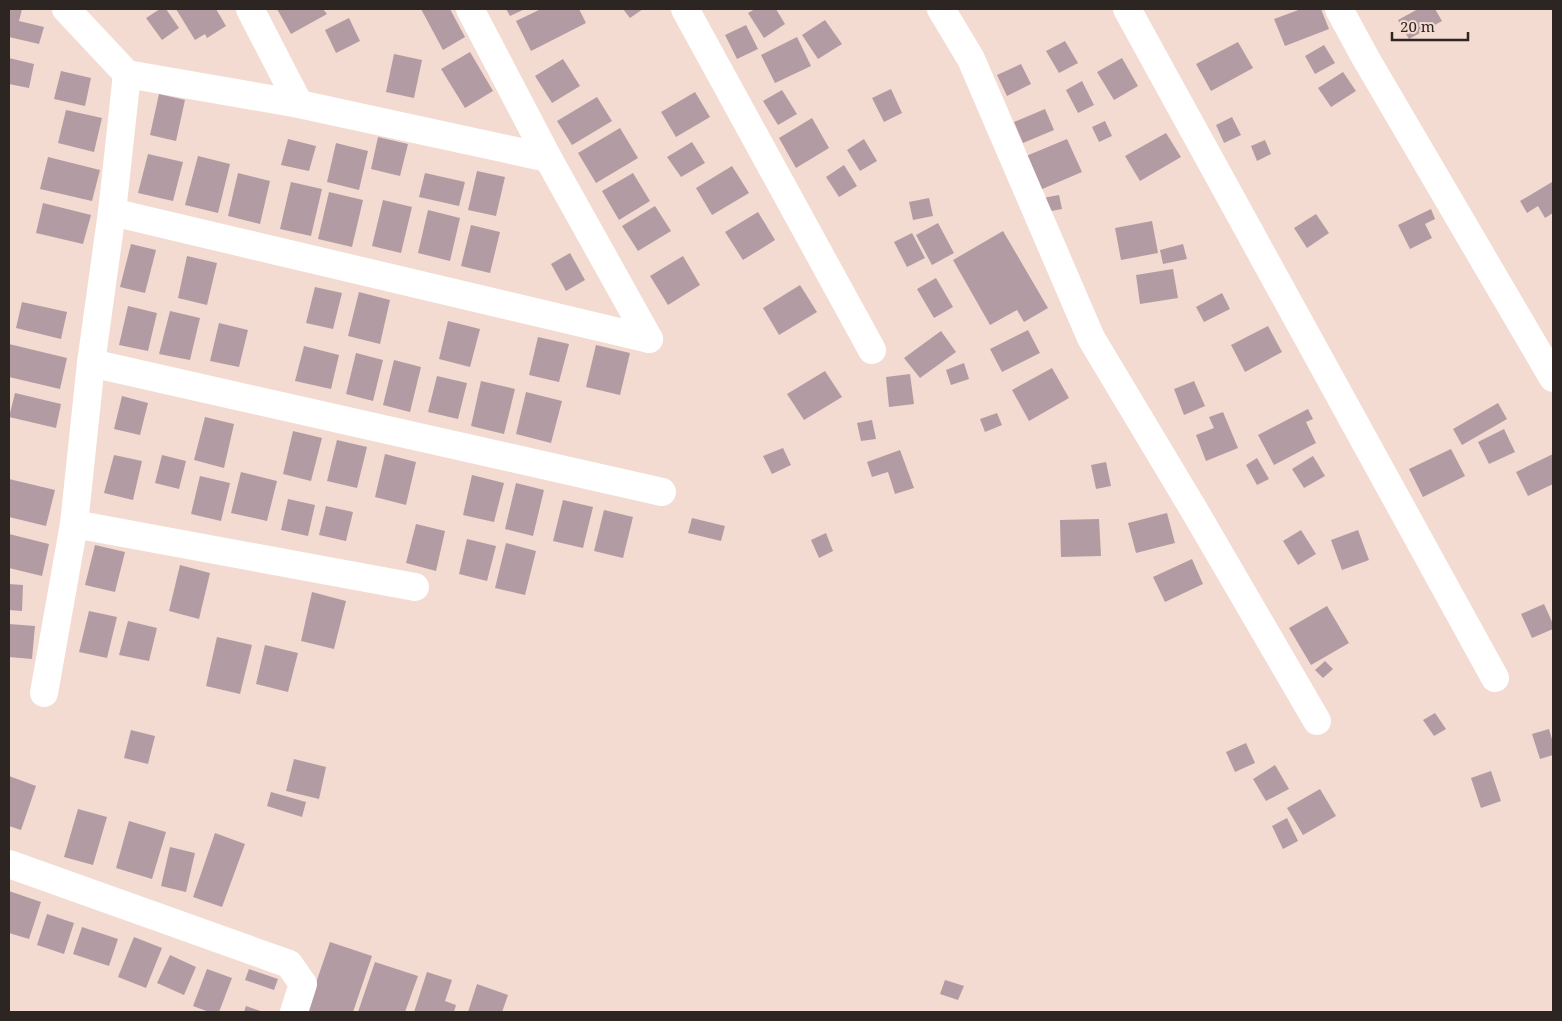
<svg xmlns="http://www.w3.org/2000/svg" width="1562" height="1021" viewBox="0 0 1562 1021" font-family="'Noto Serif',serif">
<rect width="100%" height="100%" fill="#f3dbd1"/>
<g fill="#b39ba3">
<path d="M9 9H22L19 21 44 27 39 44 9 37Z"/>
<path d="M160 9H166L179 28 162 40 146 18Z"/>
<path d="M176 9H216L226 26 207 38 205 34 195 40Z"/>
<path d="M277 9H323L327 14 291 34Z"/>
<path d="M421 9H450L465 37 443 50Z"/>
<path d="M506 9H525L510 16Z"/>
<path d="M541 9H579L586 23 531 51 516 21Z"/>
<path d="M623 9H643L630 18Z"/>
<path d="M755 9H776L785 24 764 38 748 13Z"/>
<path d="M1301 9H1321L1329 29 1285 46 1274 19Z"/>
<path d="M1418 9H1435L1442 21 1409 39 1398 20Z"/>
<path d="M349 18 360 41 336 53 325 30Z"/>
<path d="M825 20 842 44 818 59 802 35Z"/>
<path d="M746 25 758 49 737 59 725 35Z"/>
<path d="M797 37 811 66 775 83 761 55Z"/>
<path d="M1065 41 1078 63 1059 73 1046 51Z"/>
<path d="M1238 42 1253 68 1211 91 1196 64Z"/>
<path d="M1324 45 1335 63 1315 74 1305 56Z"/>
<path d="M470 52 493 91 465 108 441 69Z"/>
<path d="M394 54 422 60 414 98 386 92Z"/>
<path d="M9 58 34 64 29 88 9 84Z"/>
<path d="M1122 58 1138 86 1114 100 1097 72Z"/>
<path d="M563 59 580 86 552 103 535 76Z"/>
<path d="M1021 64 1031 84 1007 96 997 75Z"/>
<path d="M61 71 91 78 85 106 54 99Z"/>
<path d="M1343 72 1356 91 1331 107 1318 88Z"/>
<path d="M1082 81 1094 105 1078 113 1066 90Z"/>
<path d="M891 89 902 113 884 122 872 98Z"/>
<path d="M782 90 797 114 778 125 763 101Z"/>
<path d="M695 92 710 117 676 137 661 112Z"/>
<path d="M159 94 185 100 176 141 150 135Z"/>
<path d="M597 97 612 121 572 145 557 121Z"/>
<path d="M1045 109 1054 130 1023 143 1014 122Z"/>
<path d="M66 110 102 118 94 152 58 143Z"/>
<path d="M1232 117 1241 135 1224 143 1216 125Z"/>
<path d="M812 118 829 148 796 168 779 138Z"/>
<path d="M1105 121 1112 136 1099 142 1092 127Z"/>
<path d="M620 128 638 158 596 183 578 153Z"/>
<path d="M1166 133 1181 157 1140 181 1125 156Z"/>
<path d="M378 137 408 144 400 176 371 169Z"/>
<path d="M288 139 316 146 309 171 281 165Z"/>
<path d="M864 139 877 161 860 171 847 150Z"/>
<path d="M1067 139 1082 172 1033 193 1019 159Z"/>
<path d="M1265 140 1271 154 1257 161 1251 146Z"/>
<path d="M692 142 705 163 681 177 667 157Z"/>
<path d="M336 143 368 151 359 190 327 182Z"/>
<path d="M148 154 183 162 173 201 138 193Z"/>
<path d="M198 156 230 164 218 213 185 205Z"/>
<path d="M48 157 100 170 92 201 40 189Z"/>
<path d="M844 165 857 186 839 197 826 177Z"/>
<path d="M732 166 749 193 712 215 696 188Z"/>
<path d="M477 171 505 177 496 216 468 210Z"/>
<path d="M238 173 270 181 260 224 228 216Z"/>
<path d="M425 173 465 182 459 206 419 197Z"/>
<path d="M633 173 650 201 619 220 602 191Z"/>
<path d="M291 182 322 189 311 236 280 229Z"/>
<path d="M1552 182 1553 185V213L1545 218 1538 206 1527 213 1520 201Z"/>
<path d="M329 192 363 200 352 247 318 239Z"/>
<path d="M1059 195 1062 209 1046 212 1043 198Z"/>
<path d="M929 198 933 216 913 220 909 202Z"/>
<path d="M383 200 412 207 401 253 372 246Z"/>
<path d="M43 203 91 215 83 244 36 233Z"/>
<path d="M655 206 671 231 638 251 622 226Z"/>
<path d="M1431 209 1435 219 1425 224 1432 238 1410 249 1398 225Z"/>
<path d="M428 210 460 218 450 261 418 253Z"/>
<path d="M758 212 775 240 743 260 725 232Z"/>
<path d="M1316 214 1329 233 1307 248 1294 228Z"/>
<path d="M1152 221 1158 253 1121 260 1115 228Z"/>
<path d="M938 223 954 253 932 265 916 235Z"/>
<path d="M471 225 500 232 490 273 461 266Z"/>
<path d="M1003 231 1048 308 1024 322 1017 310 990 325 953 260Z"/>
<path d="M912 233 925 258 907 267 894 242Z"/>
<path d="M131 244 156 250 145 293 120 287Z"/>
<path d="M1183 244 1187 259 1163 264 1160 250Z"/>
<path d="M570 253 585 280 566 291 551 264Z"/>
<path d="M187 256 217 263 207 305 178 298Z"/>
<path d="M683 256 700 285 668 305 650 276Z"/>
<path d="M1173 269 1178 298 1140 304 1136 275Z"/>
<path d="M936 278 953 307 934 318 917 289Z"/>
<path d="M800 285 817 312 779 335 763 308Z"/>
<path d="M315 287 342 293 333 329 306 323Z"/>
<path d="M359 292 390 300 380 344 348 336Z"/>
<path d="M1222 293 1230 309 1204 322 1196 307Z"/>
<path d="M22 302 67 312 61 339 16 328Z"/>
<path d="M128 306 157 313 148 351 119 345Z"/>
<path d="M170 311 200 318 190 360 159 354Z"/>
<path d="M448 321 480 329 470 367 439 359Z"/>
<path d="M219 323 248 330 239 367 210 361Z"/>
<path d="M1268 326 1282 352 1245 372 1231 345Z"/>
<path d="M1028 330 1040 353 1002 372 990 349Z"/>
<path d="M941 331 956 352 920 378 904 358Z"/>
<path d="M538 337 569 344 559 382 529 375Z"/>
<path d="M9 344 67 358 60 389 9 377Z"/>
<path d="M596 345 630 353 620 395 586 387Z"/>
<path d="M304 346 339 355 331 389 295 381Z"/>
<path d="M356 353 383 360 373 401 346 394Z"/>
<path d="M394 360 421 367 410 412 383 405Z"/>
<path d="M964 363 969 379 951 385 946 370Z"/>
<path d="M1052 368 1069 398 1029 421 1012 390Z"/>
<path d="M825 371 842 397 804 420 787 394Z"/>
<path d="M910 374 914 404 889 407 886 377Z"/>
<path d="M437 376 467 383 458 419 428 412Z"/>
<path d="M481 381 515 389 504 434 471 426Z"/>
<path d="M1194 381 1205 406 1184 415 1174 389Z"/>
<path d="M526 392 562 401 551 443 516 434Z"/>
<path d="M15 393 61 404 56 428 9 417Z"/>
<path d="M122 396 148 403 140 435 114 429Z"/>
<path d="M1498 403 1507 419 1462 445 1453 429Z"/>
<path d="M1308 409 1313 419 1306 422 1316 443 1274 465 1258 435Z"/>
<path d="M1223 412 1238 448 1206 461 1196 435 1214 428 1209 417Z"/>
<path d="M997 413 1002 425 985 432 980 419Z"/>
<path d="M205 417 234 424 224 468 194 460Z"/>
<path d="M872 420 876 439 861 441 857 423Z"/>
<path d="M1504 429 1515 452 1489 464 1478 442Z"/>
<path d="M293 431 322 438 311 481 283 474Z"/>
<path d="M337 440 367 447 357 488 327 481Z"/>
<path d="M783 448 791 465 772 474 763 456Z"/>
<path d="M1451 449 1465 476 1423 497 1409 469Z"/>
<path d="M900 450 914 488 895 494 888 472 872 477 867 462Z"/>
<path d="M385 454 416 462 406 505 375 497Z"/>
<path d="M1553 454V484L1528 496 1516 472Z"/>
<path d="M114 455 142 461 133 500 104 493Z"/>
<path d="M162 455 186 461 179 489 155 483Z"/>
<path d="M1313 456 1325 476 1304 488 1292 469Z"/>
<path d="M1257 458 1269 479 1257 485 1246 465Z"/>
<path d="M1106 462 1111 486 1096 489 1091 465Z"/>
<path d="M241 472 277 481 267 521 231 513Z"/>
<path d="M472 475 504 483 494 522 463 515Z"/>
<path d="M200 476 230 483 221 521 191 514Z"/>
<path d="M9 479 55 490 46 526 9 517Z"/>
<path d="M516 483 544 490 533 536 505 529Z"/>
<path d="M288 499 315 505 308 536 281 530Z"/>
<path d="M563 500 593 507 583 548 553 541Z"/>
<path d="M326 506 353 512 346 541 319 535Z"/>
<path d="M604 510 633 517 623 558 594 551Z"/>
<path d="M1167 513 1175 543 1136 553 1128 523Z"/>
<path d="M692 518 725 526 721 541 688 533Z"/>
<path d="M1099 519 1101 556 1061 557 1060 520Z"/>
<path d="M416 524 445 531 436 571 406 563Z"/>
<path d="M1301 530 1316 554 1298 565 1283 541Z"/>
<path d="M1358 530 1369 560 1342 570 1331 540Z"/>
<path d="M826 533 833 551 819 558 811 540Z"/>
<path d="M9 534 49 544 42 576 9 568Z"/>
<path d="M467 539 496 546 487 581 459 574Z"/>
<path d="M506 543 536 551 525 595 495 588Z"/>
<path d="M95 545 125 552 115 592 85 585Z"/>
<path d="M1192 559 1203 584 1165 602 1153 577Z"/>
<path d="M180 565 210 573 199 619 169 611Z"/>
<path d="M9 584 23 585 22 611 9 610Z"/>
<path d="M312 592 346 601 334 649 301 641Z"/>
<path d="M1544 604 1553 624V629L1532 638 1521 614Z"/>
<path d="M1327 606 1349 643 1311 665 1289 628Z"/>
<path d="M89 611 117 617 107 658 79 652Z"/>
<path d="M128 621 157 628 149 661 119 655Z"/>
<path d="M9 624 35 626 32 659 9 657Z"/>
<path d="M217 637 252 645 240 694 206 686Z"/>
<path d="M265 645 298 653 288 692 256 684Z"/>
<path d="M1325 661 1333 669 1323 678 1315 670Z"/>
<path d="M1435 713 1446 729 1434 736 1423 720Z"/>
<path d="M1549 729 1553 743V755L1540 759 1532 734Z"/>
<path d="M131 730 155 736 148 764 124 758Z"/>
<path d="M1246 743 1255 763 1235 772 1226 752Z"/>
<path d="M294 759 326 767 319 799 286 791Z"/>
<path d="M1275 765 1289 789 1266 801 1253 779Z"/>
<path d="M1491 771 1501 801 1481 808 1471 778Z"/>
<path d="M9 776 36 786 21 830 9 826Z"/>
<path d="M1320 789 1336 816 1303 835 1287 808Z"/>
<path d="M271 792 306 802 302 817 267 806Z"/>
<path d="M78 809 107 817 93 865 64 857Z"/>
<path d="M1287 818 1298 841 1283 849 1272 826Z"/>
<path d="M129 821 166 832 152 879 116 868Z"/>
<path d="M215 833 245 844 222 907 193 897Z"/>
<path d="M170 847 195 853 186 892 161 886Z"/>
<path d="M9 891 41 902 29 939 9 933Z"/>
<path d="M47 914 74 923 64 954 37 945Z"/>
<path d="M82 927 118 939 109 966 73 954Z"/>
<path d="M134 937 162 948 146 988 118 977Z"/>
<path d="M330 942 372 956 353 1012H306Z"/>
<path d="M170 955 196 967 184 995 157 983Z"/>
<path d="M375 962 418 976 405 1012H358Z"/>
<path d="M207 969 232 978 219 1012H209L193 1006Z"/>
<path d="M249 969 278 979 274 990 245 980Z"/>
<path d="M427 972 452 980 445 1001 456 1005 454 1012H414Z"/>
<path d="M945 980 964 986 958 1000 940 994Z"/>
<path d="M477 984 508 995 502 1012H468Z"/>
<path d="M246 1006 263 1012H244Z"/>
</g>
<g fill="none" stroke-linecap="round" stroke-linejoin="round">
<g stroke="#fff" stroke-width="28">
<path d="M66 9 127 74 299 104 548 158"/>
<path d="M250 9 299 104"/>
<path d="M470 9 548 158 649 339"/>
<path d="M685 9 872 350"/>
<path d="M941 9 971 59 1091 338 1197 515 1317 721"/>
<path d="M1127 9 1495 678"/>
<path d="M1339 9 1365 57 1553 378"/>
<path d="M112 212 649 339"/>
<path d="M91 363 662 492"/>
<path d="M74 524 415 587"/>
<path d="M44 693 74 524 91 363 112 212 127 74"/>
<path d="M9 864 289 964 303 984 294 1012"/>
</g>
</g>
<rect width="1562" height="1021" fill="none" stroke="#2d2521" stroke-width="20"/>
<path d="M1392 32v8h76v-8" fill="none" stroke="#2d2521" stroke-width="2.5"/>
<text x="1400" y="32" font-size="15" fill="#2d2521" stroke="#f3dbd1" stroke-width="4" paint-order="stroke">20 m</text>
</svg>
